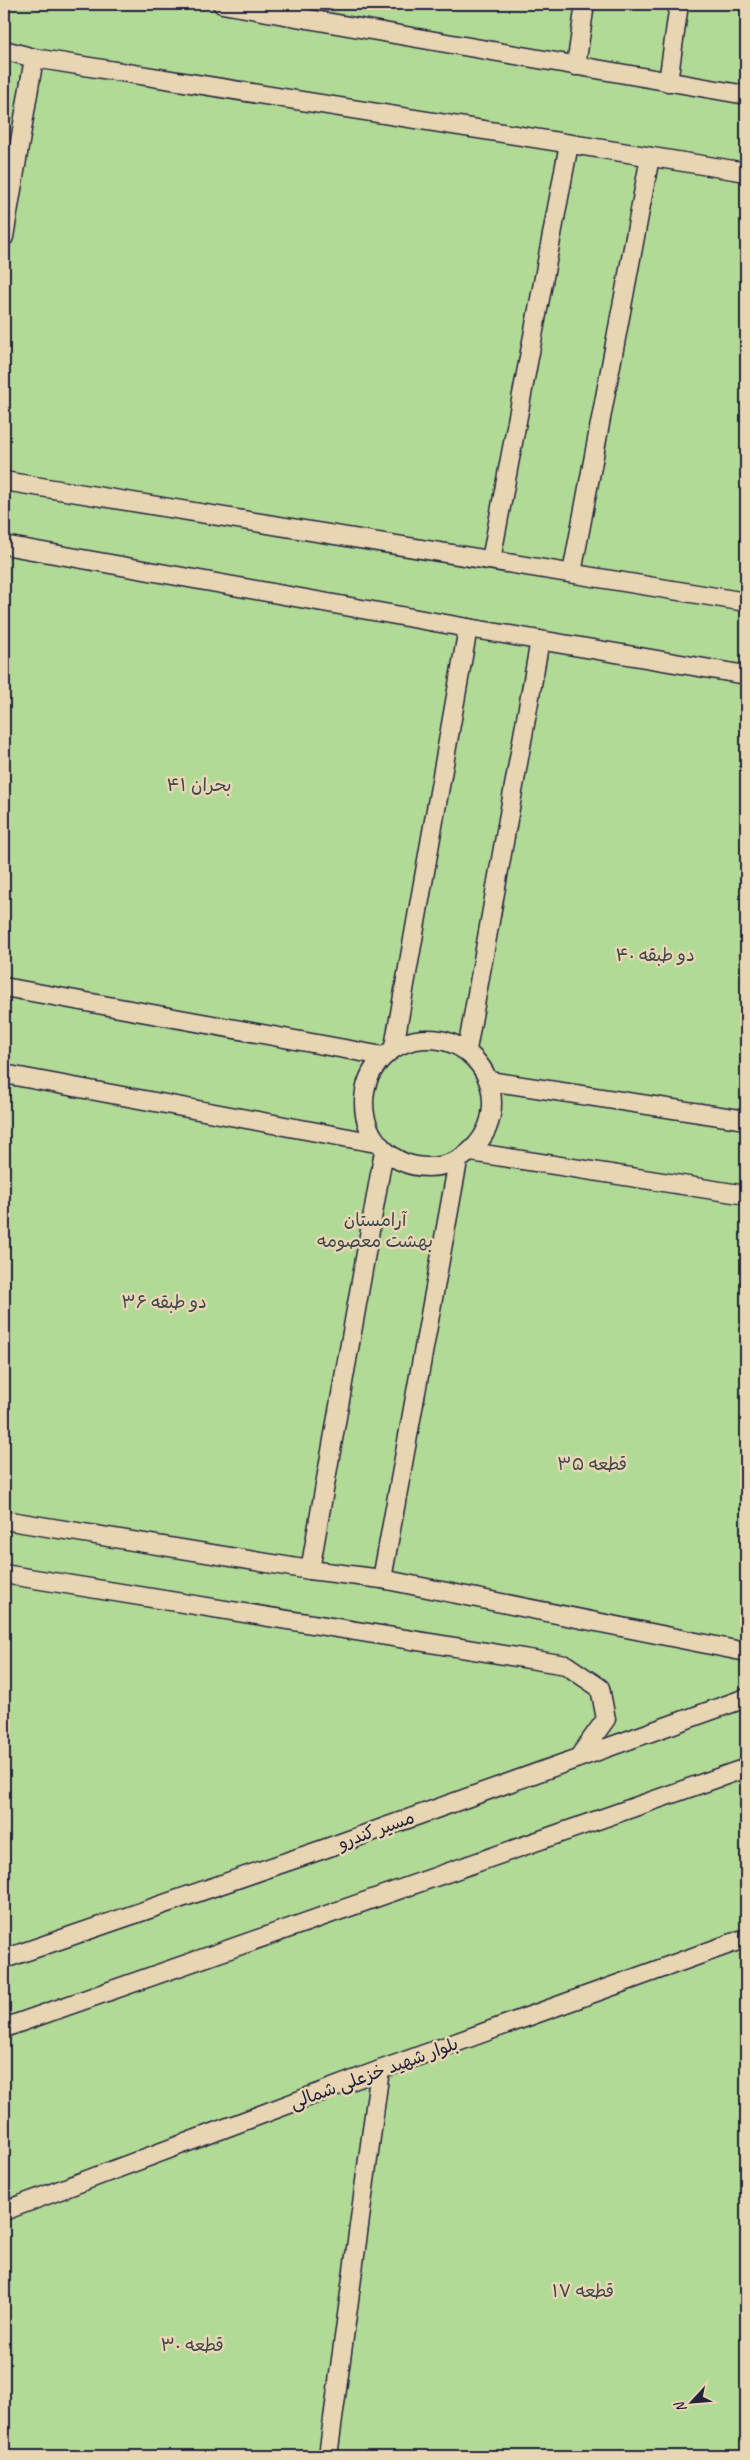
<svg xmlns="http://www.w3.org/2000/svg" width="750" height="2460" viewBox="0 0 750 2460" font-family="Caveat,'Playpen Sans Arabic',sans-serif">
<rect width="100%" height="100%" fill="#e8d5b3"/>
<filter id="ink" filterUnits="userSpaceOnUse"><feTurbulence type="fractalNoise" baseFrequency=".02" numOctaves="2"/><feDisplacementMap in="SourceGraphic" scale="10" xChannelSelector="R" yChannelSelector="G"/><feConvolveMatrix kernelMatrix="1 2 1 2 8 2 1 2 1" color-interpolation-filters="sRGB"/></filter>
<g filter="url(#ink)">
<rect fill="#b2da97" stroke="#6a7e69" x="4" y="4" width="742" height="2452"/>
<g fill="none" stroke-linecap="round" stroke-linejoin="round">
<g stroke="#22223b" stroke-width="21">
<g id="lane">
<path d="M222 4 746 95"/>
<path d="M4 50 34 58 746 172"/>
<path d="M576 66 585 4"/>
<path d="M668 82 679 4"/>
<path d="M4 237 34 58"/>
<path d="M4 481 746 602"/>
<path d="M4 545 468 628 746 675"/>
<path d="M491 560 569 144"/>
<path d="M572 573 650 157"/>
<path d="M4 987 383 1056"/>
<circle cx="428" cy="1103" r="64"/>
<path d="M394 1047 468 628"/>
<path d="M467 1050 540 640"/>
<path d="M4 1074 376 1143"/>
<path d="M489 1081 746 1120"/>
<path d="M471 1152 746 1195"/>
<path d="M4 1520 310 1570 382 1579 746 1652"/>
<path d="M310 1570 384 1151"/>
<path d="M4 1574 566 1665 600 1688 606 1719 578 1758"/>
<path d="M382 1579 458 1161"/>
<path d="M4 1959 321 1850 746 1698"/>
<path d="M4 2028 746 1768"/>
<path d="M4 2211 380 2070 746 1938"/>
<path d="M328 2456 380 2070"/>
</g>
</g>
<use href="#lane" stroke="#e8d5b3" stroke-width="18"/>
</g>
</g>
<g text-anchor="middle" stroke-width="5" stroke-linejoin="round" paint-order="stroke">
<g font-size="18" fill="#3f474d" stroke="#e8d5b3">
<text x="199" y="791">۴۱ بحران</text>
<text x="655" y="961">۴۰ دو طبقه</text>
<text x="375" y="1226">آرامستان<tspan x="375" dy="21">بهشت معصومه</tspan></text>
<text x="164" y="1308">۳۶ دو طبقه</text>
<text x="592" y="1470">قطعه ۳۵</text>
<text x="583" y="2297">قطعه ۱۷</text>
<text x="192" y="2351">قطعه ۳۰</text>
</g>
<g font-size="18" fill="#22223b" stroke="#e8d5b3">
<text transform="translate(376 1830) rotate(-20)" y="6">مسیر کندرو</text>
<text transform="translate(374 2073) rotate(-20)" y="6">بلوار شهید خزعلی شمالی</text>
</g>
</g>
<rect width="750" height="2460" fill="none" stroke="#e8d5b3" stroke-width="20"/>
<rect x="10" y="10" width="730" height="2440" fill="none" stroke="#22223b" stroke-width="2" filter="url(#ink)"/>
<g transform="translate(692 2402) rotate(244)" stroke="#e8d5b3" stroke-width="4" paint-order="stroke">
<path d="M0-4L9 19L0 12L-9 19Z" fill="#22223b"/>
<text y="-8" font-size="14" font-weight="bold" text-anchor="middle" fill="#22223b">N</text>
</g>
</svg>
